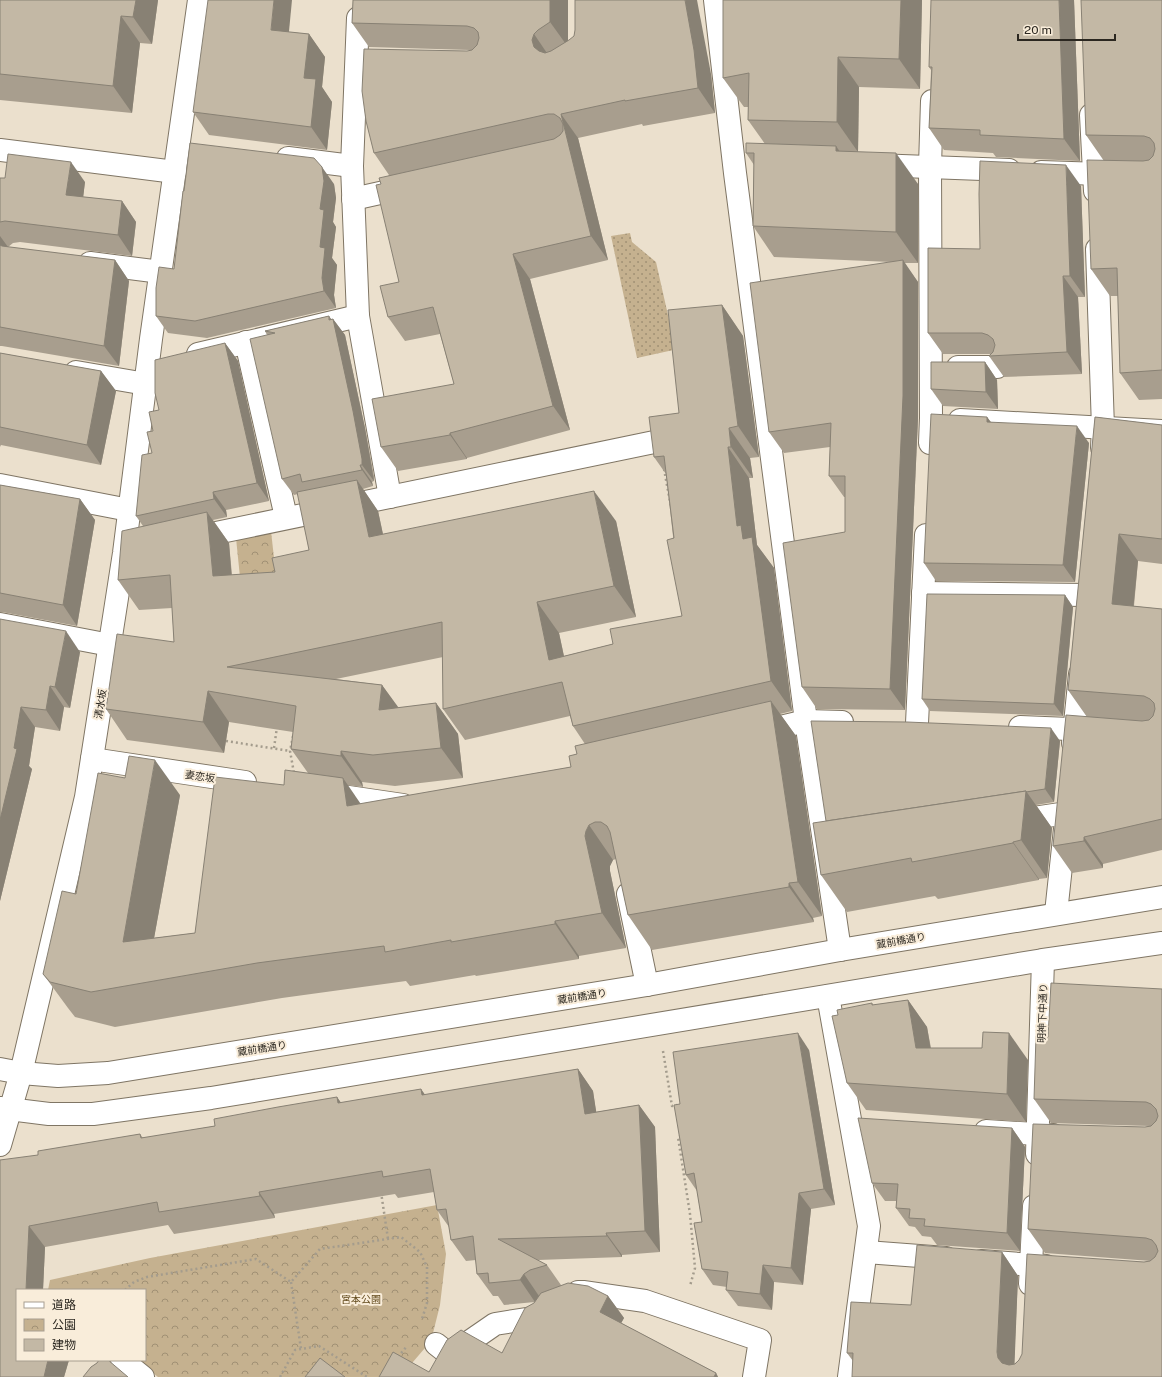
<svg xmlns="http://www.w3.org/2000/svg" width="1162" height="1377" viewBox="0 0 1162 1377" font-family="'Public Sans','Noto Sans JP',sans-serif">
<defs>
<pattern id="grass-dots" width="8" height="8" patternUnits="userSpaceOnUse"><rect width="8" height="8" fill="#c5b18f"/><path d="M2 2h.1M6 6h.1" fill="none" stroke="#a09074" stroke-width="1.8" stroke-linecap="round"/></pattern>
<pattern id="park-crowns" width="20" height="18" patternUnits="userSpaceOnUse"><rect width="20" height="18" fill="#c5b18f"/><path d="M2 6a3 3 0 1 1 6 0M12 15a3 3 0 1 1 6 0" fill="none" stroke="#a09074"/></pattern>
</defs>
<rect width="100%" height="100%" fill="#ebe0cd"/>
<path fill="url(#grass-dots)" d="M630 233 632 242 656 262 670 324 687 347 637 358 611 236Z"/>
<g fill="url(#park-crowns)">
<path d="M271 531 278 594 242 597 236 538Z"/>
<path d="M437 1205 446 1254 440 1305 431 1341 400 1377H158L137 1360H145V1290H48L50 1280 150 1258Z"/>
</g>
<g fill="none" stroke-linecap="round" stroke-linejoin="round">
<g stroke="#7f7564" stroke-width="24">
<g id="minor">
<path d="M715 0 735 173 806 721 840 950"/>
<path d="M358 18 352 166 358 316 390 497"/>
<path d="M1091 115 1095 191"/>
<path d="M0 150 175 172"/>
<path d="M288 158 352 166"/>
<path d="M875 165 1009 170"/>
<path d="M1041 172 1162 176"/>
<path d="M353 199 407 187"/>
<path d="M1097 249 1103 428 1102 448"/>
<path d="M90 263 161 272"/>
<path d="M246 342 286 517"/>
<path d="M198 354 358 316"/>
<path d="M958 367H997"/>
<path d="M76 372 146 384"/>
<path d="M960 420 1162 431"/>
<path d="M930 443 931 418 930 166 932 101"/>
<path d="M0 485 129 510"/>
<path d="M192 538 659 441"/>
<path d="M923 593 1087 595"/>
<path d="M0 624 110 645"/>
<path d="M917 723 926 535"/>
<path d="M1020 727 1094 730"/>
<path d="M759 732 806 721 842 722"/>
<path d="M1073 743 1080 674"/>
<path d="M92 759 245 782"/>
<path d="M328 794 403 805"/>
<path d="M1014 821 1067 813"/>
<path d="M628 894 647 985"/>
<path d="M1056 913 1065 829"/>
<path d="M828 996 869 1226 849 1377"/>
<path d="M0 1069 21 1073 58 1076 108 1073 647 985 840 950 1162 897"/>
<path d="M0 1108 49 1114H93L211 1098 1043 960 1162 943"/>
<path d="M986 1131 1053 1135"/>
<path d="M0 1145 21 1073 86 797 124 553 151 339 199 0"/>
<path d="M1037 1154 1043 960"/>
<path d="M866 1252 946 1258"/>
<path d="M981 1261 1046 1266"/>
<path d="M1030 1284 1034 1206"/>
<path d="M578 1292H583L645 1301 760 1340 754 1377"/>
<path d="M436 1344 450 1355 495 1324 539 1317 545 1310"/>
<path d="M122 1360 143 1377"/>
</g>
</g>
<g stroke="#a49c8d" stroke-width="2.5" stroke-dasharray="2 3" stroke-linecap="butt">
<path d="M664 469 671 507"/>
<path d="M293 736 290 751 294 773"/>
<path d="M226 741 290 751"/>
<path d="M274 748 277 727"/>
<path d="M663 1051 672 1106 677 1105"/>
<path d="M681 1136 678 1137 690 1214 695 1268 690 1286"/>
<path d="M381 1192 388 1239"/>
<path d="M291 1282 301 1349"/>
<path d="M125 1290 134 1282 147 1277 256 1259 291 1282 320 1249 401 1237 420 1252 427 1267V1303L422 1319"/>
<path d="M398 1357 407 1346"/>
<path d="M280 1377 295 1350 319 1346 367 1377"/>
</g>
<use href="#minor" stroke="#fff" stroke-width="22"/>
</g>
<g fill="#a89e8e" fill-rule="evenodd">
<path d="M0 0H158L152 44 140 43 132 113 0 100Z"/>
<path d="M353 0H568V41L711 74 715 113 643 126 642 124 578 138 608 260 530 279 570 430 467 458V459L398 471 381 447 454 384 440 334 405 341 388 317 399 282 381 184 389 175 374 153 470 50 369 47 352 23Z"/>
<path d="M723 0H922L920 89 859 87 858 152 918 184V263H904L918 282V418L905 710 817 709 802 687 845 532V497H844L829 476 830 447 784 453 769 432 891 262 774 257 753 226 754 165 746 153 765 144 748 120V107H744L723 78Z"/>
<path d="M1074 0 1080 161 996 157 993 153 944 150 929 128 931 70 929 67Z"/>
<path d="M1162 0V399L1139 400 1120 373 1118 296H1110L1091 269 1104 161 1086 135Z"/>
<path d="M289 32 309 34 325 57 322 87 332 102 327 150 209 135 193 112Z"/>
<path d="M0 178 85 182 83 197 122 201 136 222 132 256 20 242 13 243 8 247 115 260 129 281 119 366 2 346H0Z"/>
<path d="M334 184 336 198 333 222 336 227 332 258 337 265 334 295 336 308 207 338 168 333 156 316 174 269Z"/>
<path d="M1081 186 1085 297H1078L1082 374 1004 377 989 356 990 354H943L928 333 980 249Z"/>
<path d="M722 305 743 336 759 457 750 458 753 478H749L757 545 774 568 792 711 780 714 796 736 822 916 813 918 814 922 652 950 628 915 616 859 613 860 610 866V871L626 948 579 956V959L476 976 475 975 410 986 406 981 282 998 115 1027 75 1017 68 1008 43 974 76 894 180 795 154 938 195 933 284 785 308 773 291 749 293 732 229 722 224 753 127 740 106 709 174 642 172 608 139 610 118 580 143 526 136 516 152 453 159 410 225 343 238 361 269 501 226 510 227 517 213 520 229 543 232 575 275 572 309 550 298 494 294 495 282 479 267 335 265 331 329 316 331 319H333L345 335 365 428 374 476V481L372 482 373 486 363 489 378 511 383 534 616 521 636 617 559 633 564 656 613 644 682 616 666 474 654 457 679 413ZM443 657V709L465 740 570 716 573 726 585 744 577 754 571 767 360 804 347 785 363 787 362 782 395 786 463 778 458 734 436 703 398 708 382 685 336 679Z"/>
<path d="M0 353 101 371 116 391 101 465 1 445 0 447Z"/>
<path d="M985 362 997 380 998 409 943 406 931 389Z"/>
<path d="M987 417 991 422 1089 443 1075 582 936 581 924 563Z"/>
<path d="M1095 417 1162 425V564L1138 561 1134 606 1162 609V850L1103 864V868L1072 873 1053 846 1087 717 1068 690Z"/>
<path d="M0 485 80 499 95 520 77 626 2 612H0Z"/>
<path d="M1065 595 1073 607 1063 716 930 711 922 699Z"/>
<path d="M0 619 80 652 70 708 64 707 60 731 35 727 29 766 32 769 0 901Z"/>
<path d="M1060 741 1054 802 1036 805 1052 828 1047 878 1039 879V880L938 899 935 896 847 912 821 875 826 821Z"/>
<path d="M1162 989V1377L853 1361 847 1353 911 1305 1002 1252 1018 1276 1014 1364 1144 1262 1151 1261 1045 1253 1028 1229 1145 1127 1150 1126 1051 1123 1034 1099 1048 1037Z"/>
<path d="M908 1000 927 1027 931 1048 1028 1060 1026 1122 866 1110 847 1083 838 1015 872 1003 873 1005Z"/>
<path d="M809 1050 835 1205 811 1209 803 1285 774 1282 772 1310 738 1306 726 1290 727 1287 713 1285 702 1269V1222L697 1191 686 1175 680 1104Z"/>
<path d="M578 1069 593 1091 596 1112 639 1105 655 1127 660 1252 622 1255V1257L538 1260 547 1265 561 1285 608 1296 624 1318 621 1323 716 1373 718 1377H379L429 1372 502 1353 535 1302 504 1305 498 1296H493L477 1274 476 1260 466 1261 451 1240 449 1227 437 1210 434 1192 398 1198 395 1194 274 1214 275 1218 174 1234 168 1225 45 1247 43 1290H17V1360H69L64 1377H0L38 1155 140 1134 143 1138 215 1126 337 1097 341 1103 421 1089 425 1095Z"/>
<path d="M1012 1128 1025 1147 1020 1251 937 1245 931 1237 922 1236 915 1227 909 1226 896 1208V1201H885L872 1183Z"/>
</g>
<g fill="#888174">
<path d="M136 0H158L152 44 133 17Z"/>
<path d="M274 0H292L287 52 271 30Z"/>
<path d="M550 0H568V47L550 22Z"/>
<path d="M685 0H697L711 74 715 113 698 88Z"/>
<path d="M901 0H922L920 89 899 59Z"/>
<path d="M1059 0H1074L1080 161 1064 139Z"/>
<path d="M121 16 140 43 132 113 113 86Z"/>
<path d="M309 34 325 57 322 87 332 102 327 150 311 127 304 78Z"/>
<path d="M534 34 551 59 550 65 534 47 532 40Z"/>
<path d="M838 57 859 87 858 152 837 122Z"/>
<path d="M561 114 578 138 608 260 591 236Z"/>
<path d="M836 146 857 177 836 151Z"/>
<path d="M896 153 918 184V263L896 232Z"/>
<path d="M71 162 85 182 81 215 66 195Z"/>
<path d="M1066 165 1081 186 1085 297 1070 276Z"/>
<path d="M322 167 334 184 336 198 333 222 336 227 332 258 337 265 334 295 336 308 324 291 322 278 320 247V209Z"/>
<path d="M122 201 136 222 132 256 118 235Z"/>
<path d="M0 236 8 247 0 250Z"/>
<path d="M513 254 530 279 570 430 553 406Z"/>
<path d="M115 260 129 281 119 366 104 346Z"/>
<path d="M903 260 918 282V418L905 710 890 689Z"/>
<path d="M1063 276 1078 297 1082 374 1067 352Z"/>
<path d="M722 305 743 336 759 457 738 426Z"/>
<path d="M329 316 334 324 333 319 345 335 365 428 374 481 362 465Z"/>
<path d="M225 343 238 361 269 501 257 483Z"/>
<path d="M985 362 997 380 998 409 986 392Z"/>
<path d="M101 371 116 391 101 465 87 445Z"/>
<path d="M987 417 999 434 987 422Z"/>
<path d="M1077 426 1089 443 1075 582 1063 565Z"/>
<path d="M729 428 750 458 753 478 731 447Z"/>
<path d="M450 433 467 458V459L450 435Z"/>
<path d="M728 447 749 478 757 545 774 568 792 711 771 681 743 539 737 526Z"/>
<path d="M360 465 372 482 373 486 362 470Z"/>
<path d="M357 480 378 511 390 568 369 537Z"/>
<path d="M594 491 616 521 636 617 614 586Z"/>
<path d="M213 492 226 510 227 517 214 499Z"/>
<path d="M80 499 95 520 77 626 63 605Z"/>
<path d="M207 512 229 543 234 607 213 576Z"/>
<path d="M1119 534 1138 561 1131 631 1112 604Z"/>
<path d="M1065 595 1073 607 1063 716 1054 704Z"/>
<path d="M537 602 559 633 571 690 549 660Z"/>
<path d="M66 631 80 652 70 708 55 687Z"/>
<path d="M382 685 404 715 379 710Z"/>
<path d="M50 686 64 707 60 731 46 710Z"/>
<path d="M208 691 229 722 224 753 203 722Z"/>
<path d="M771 701 796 736 822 916 798 882Z"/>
<path d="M436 703 458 734 463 778 441 748Z"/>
<path d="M21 707 35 727 29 766 32 769 0 901V820L14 748Z"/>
<path d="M1051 728 1060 741 1054 802 1045 789Z"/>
<path d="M341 751 362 782 363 787 341 756Z"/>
<path d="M155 760 180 795 147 977 123 942Z"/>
<path d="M343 778 367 813 347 806Z"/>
<path d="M1026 791 1052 828 1047 878 1021 840Z"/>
<path d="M589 825 613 860 610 866V871L626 948 602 913 585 836 586 831Z"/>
<path d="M1084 837 1103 864V868L1084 841Z"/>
<path d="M1013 842 1039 879V880L1013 843Z"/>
<path d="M789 883 813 918 814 922 789 887Z"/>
<path d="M555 921 579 956V959L555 924Z"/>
<path d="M908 1000 927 1027 935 1075 916 1048Z"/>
<path d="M798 1033 809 1050 835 1205 824 1189Z"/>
<path d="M1009 1033 1028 1060 1026 1122 1007 1094Z"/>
<path d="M578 1069 593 1091 600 1136 585 1114Z"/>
<path d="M421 1089 436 1111 422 1095Z"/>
<path d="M337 1097 352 1119 338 1103Z"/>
<path d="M639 1105 655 1127 660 1252 645 1231Z"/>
<path d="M1012 1128 1025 1147 1020 1251 1007 1233Z"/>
<path d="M259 1192 274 1214 275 1218 260 1196Z"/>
<path d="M799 1193 811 1209 803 1285 791 1268Z"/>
<path d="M29 1226 45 1247 43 1290H26Z"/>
<path d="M606 1233 622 1255V1257L607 1236Z"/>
<path d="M1002 1252 1018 1276 1014 1377 998 1358 997 1352Z"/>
<path d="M763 1265 774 1282 772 1310 760 1294Z"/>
<path d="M524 1274 539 1296 535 1302 520 1280Z"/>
<path d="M608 1296 624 1318 615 1334 600 1312Z"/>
<path d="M48 1360H69L64 1377H44Z"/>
<path d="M716 1373 718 1377H714Z"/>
</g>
<g fill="#c3b8a5" stroke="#888174">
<path d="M0 0H136L133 17 121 16 113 86 0 74Z"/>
<path d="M208 0H274L271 30 309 34 304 78 316 79 311 127 193 112Z"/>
<path d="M353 0H550V22L538 30 534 34 532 40 534 47 539 51 545 53 551 51 569 40 574 36 575 30V0H685L694 50 698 88 625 101V100L561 114 591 236 513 254 553 406 450 433V435L381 447 372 399 454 384 433 307 388 317 380 286 399 282 376 185 381 184 379 178 554 139 560 135 563 131V124L560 118 554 114H548L374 153 366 121 362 91 364 49 467 51 472 50 477 45 479 38 478 32 474 28 467 26 352 23Z"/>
<path d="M723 0H901L899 59 838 57 837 122 748 120 749 73 723 78Z"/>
<path d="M931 0H1059L1064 139 980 135V130L929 128 932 67H929Z"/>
<path d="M1081 0H1162V370L1120 373 1117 268 1091 269 1087 160 1143 161 1149 160 1153 156 1155 149 1154 143 1150 138 1144 136 1086 135Z"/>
<path d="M190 143 314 158 322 167 324 181 320 209 324 210 320 247 325 248 322 278 324 291 195 321 156 316V288L159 267 174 269 183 191H184Z"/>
<path d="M746 143 836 146V151L896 153V232L753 226 754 153H746Z"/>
<path d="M8 154 71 162 66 195 122 201 118 235 5 221 0 222V178H5Z"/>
<path d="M980 161 1066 165 1070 276H1063L1067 352 989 356 993 352 995 345 993 339 988 335 982 333H928V248L980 249 979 194Z"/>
<path d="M0 245 2 246 115 260 104 346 0 327Z"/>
<path d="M903 260V396L890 689 802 687 783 543 845 532V476H829L831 423 769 432 750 283Z"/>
<path d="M722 305 738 426 729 428 731 447H728L737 526 741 525 743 539 752 537 771 681 573 726 562 682 443 709 442 622 227 667 382 685 379 710 436 703 441 748 373 755 341 751V756L291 749 296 706 208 691 203 722 106 709 117 634 174 642 170 575 118 580 122 531 207 512 213 576 275 572 272 558 309 550 297 492 357 480 369 537 594 491 614 586 537 602 549 660 613 644 610 629 682 616 667 540 674 538 664 456 654 457 649 417 679 413 668 310Z"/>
<path d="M329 316V320L333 319 353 411 362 459V465H360L362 470 302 482 300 474 282 479 250 339 275 333 265 331Z"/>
<path d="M225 343 257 483 213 492 214 499 136 516 142 455 152 453 147 432 153 431 149 412 159 410 155 393V360Z"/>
<path d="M0 353 101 371 87 445 0 427Z"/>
<path d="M931 362H985L986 392 931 389Z"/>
<path d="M931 414 987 417V422L1077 426 1063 565 924 563Z"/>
<path d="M1095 417 1162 425V539L1119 534 1112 604 1162 609V819L1084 837V841L1053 846 1066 715 1142 721 1149 720 1153 716 1155 709 1154 703 1150 699 1144 696 1068 690Z"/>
<path d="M0 485 80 499 63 605 0 593Z"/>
<path d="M927 594 1065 595 1054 704 922 699Z"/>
<path d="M0 619 66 631 55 687 50 686 46 710 21 707 14 748 17 749 0 820Z"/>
<path d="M771 701 798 882 789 883V887L628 915 610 832 607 826 601 822H595L589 825 586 831 585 836 602 913 555 921V924L451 942V940L385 952 384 946 257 963 91 992 50 982 43 974 62 891 76 894 98 773 125 778 129 756 155 760 123 942 195 933 215 777 284 785 285 770 343 778 347 806 571 767 569 756 577 754 575 746Z"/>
<path d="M811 721 907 722 1051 728 1045 789 1026 792V791L826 821Z"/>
<path d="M1026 791 1021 840 1013 842V843L912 862 911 858 821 875 813 823Z"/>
<path d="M1051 983 1162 989V1377H852L853 1353H847L851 1302 911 1305 917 1245 1002 1252 997 1352 998 1358 1002 1363 1009 1365 1015 1364 1019 1360 1022 1354 1027 1254 1144 1262 1150 1261 1155 1257 1158 1251 1156 1245 1152 1240 1146 1238 1028 1229 1033 1124 1145 1127 1151 1126 1156 1121 1158 1116 1156 1109 1151 1104 1146 1102 1034 1099 1036 1036 1048 1037Z"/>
<path d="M908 1000 916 1048H982L983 1032 1009 1033 1007 1094 847 1083 832 1016 838 1015 837 1010 872 1003V1005Z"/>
<path d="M798 1033 824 1189 799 1193 791 1268 763 1265 760 1294 726 1290 728 1272 702 1269 694 1223 702 1222 694 1173 686 1175 674 1105 680 1104 673 1052Z"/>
<path d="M578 1069 585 1114 639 1105 645 1231 606 1233 607 1236 498 1239 547 1265 530 1270 524 1274 520 1280 489 1283 488 1273 477 1274 473 1236 451 1240 446 1209 437 1210 430 1169 383 1177 382 1171 259 1192 260 1196 159 1212 157 1202 29 1226 26 1290H17V1360H48L44 1377H0V1160L38 1155V1151L140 1134 141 1138 215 1126 214 1119 278 1107 337 1097 338 1103 421 1089 422 1095Z"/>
<path d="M858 1118 1012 1128 1007 1233 924 1226 925 1219 909 1218 910 1209 896 1208 898 1184 872 1183Z"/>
<path d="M568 1283 588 1286 608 1296 600 1312 716 1373 714 1377H379L393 1352 429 1372 447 1340 461 1330 502 1353 525 1308 534 1303 541 1293Z"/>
<path d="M320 1358 345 1377H305Z"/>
<path d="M99 1360H108L128 1377H83L91 1367 97 1363Z"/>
</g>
<g text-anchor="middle" stroke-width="4" stroke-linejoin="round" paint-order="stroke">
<g font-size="10" fill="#2b2720" stroke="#f9edda">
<text transform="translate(100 704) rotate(-81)" y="4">清水坂</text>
<text transform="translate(200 776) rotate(8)" y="4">妻恋坂</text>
<text transform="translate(901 940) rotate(-10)" y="4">蔵前橋通り</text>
<text transform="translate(582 996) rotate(-9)" y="4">蔵前橋通り</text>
<text transform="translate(1042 1013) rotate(-88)" y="4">明神下中通り</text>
<text transform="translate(262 1048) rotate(-9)" y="4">蔵前橋通り</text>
</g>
<g font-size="10" fill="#60481a" stroke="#f9edda">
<text x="361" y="1303">宮本公園</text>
</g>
</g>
<rect x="16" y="1289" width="130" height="72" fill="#f9edda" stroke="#a79e90"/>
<rect x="24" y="1302" width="20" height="6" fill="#ffffff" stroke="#a79e90"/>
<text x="52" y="1309" font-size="12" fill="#2b2720">道路</text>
<rect x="24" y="1319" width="20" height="12" fill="url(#park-crowns)" stroke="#a79e90"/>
<text x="52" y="1329" font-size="12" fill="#2b2720">公園</text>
<rect x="24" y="1339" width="20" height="12" fill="#c3b8a5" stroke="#a79e90"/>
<text x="52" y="1349" font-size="12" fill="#2b2720">建物</text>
<path d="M1018 34v6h97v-6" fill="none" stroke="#2b2720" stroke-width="2"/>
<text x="1024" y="34" font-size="12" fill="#2b2720" stroke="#f9edda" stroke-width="3" paint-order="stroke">20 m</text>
</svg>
